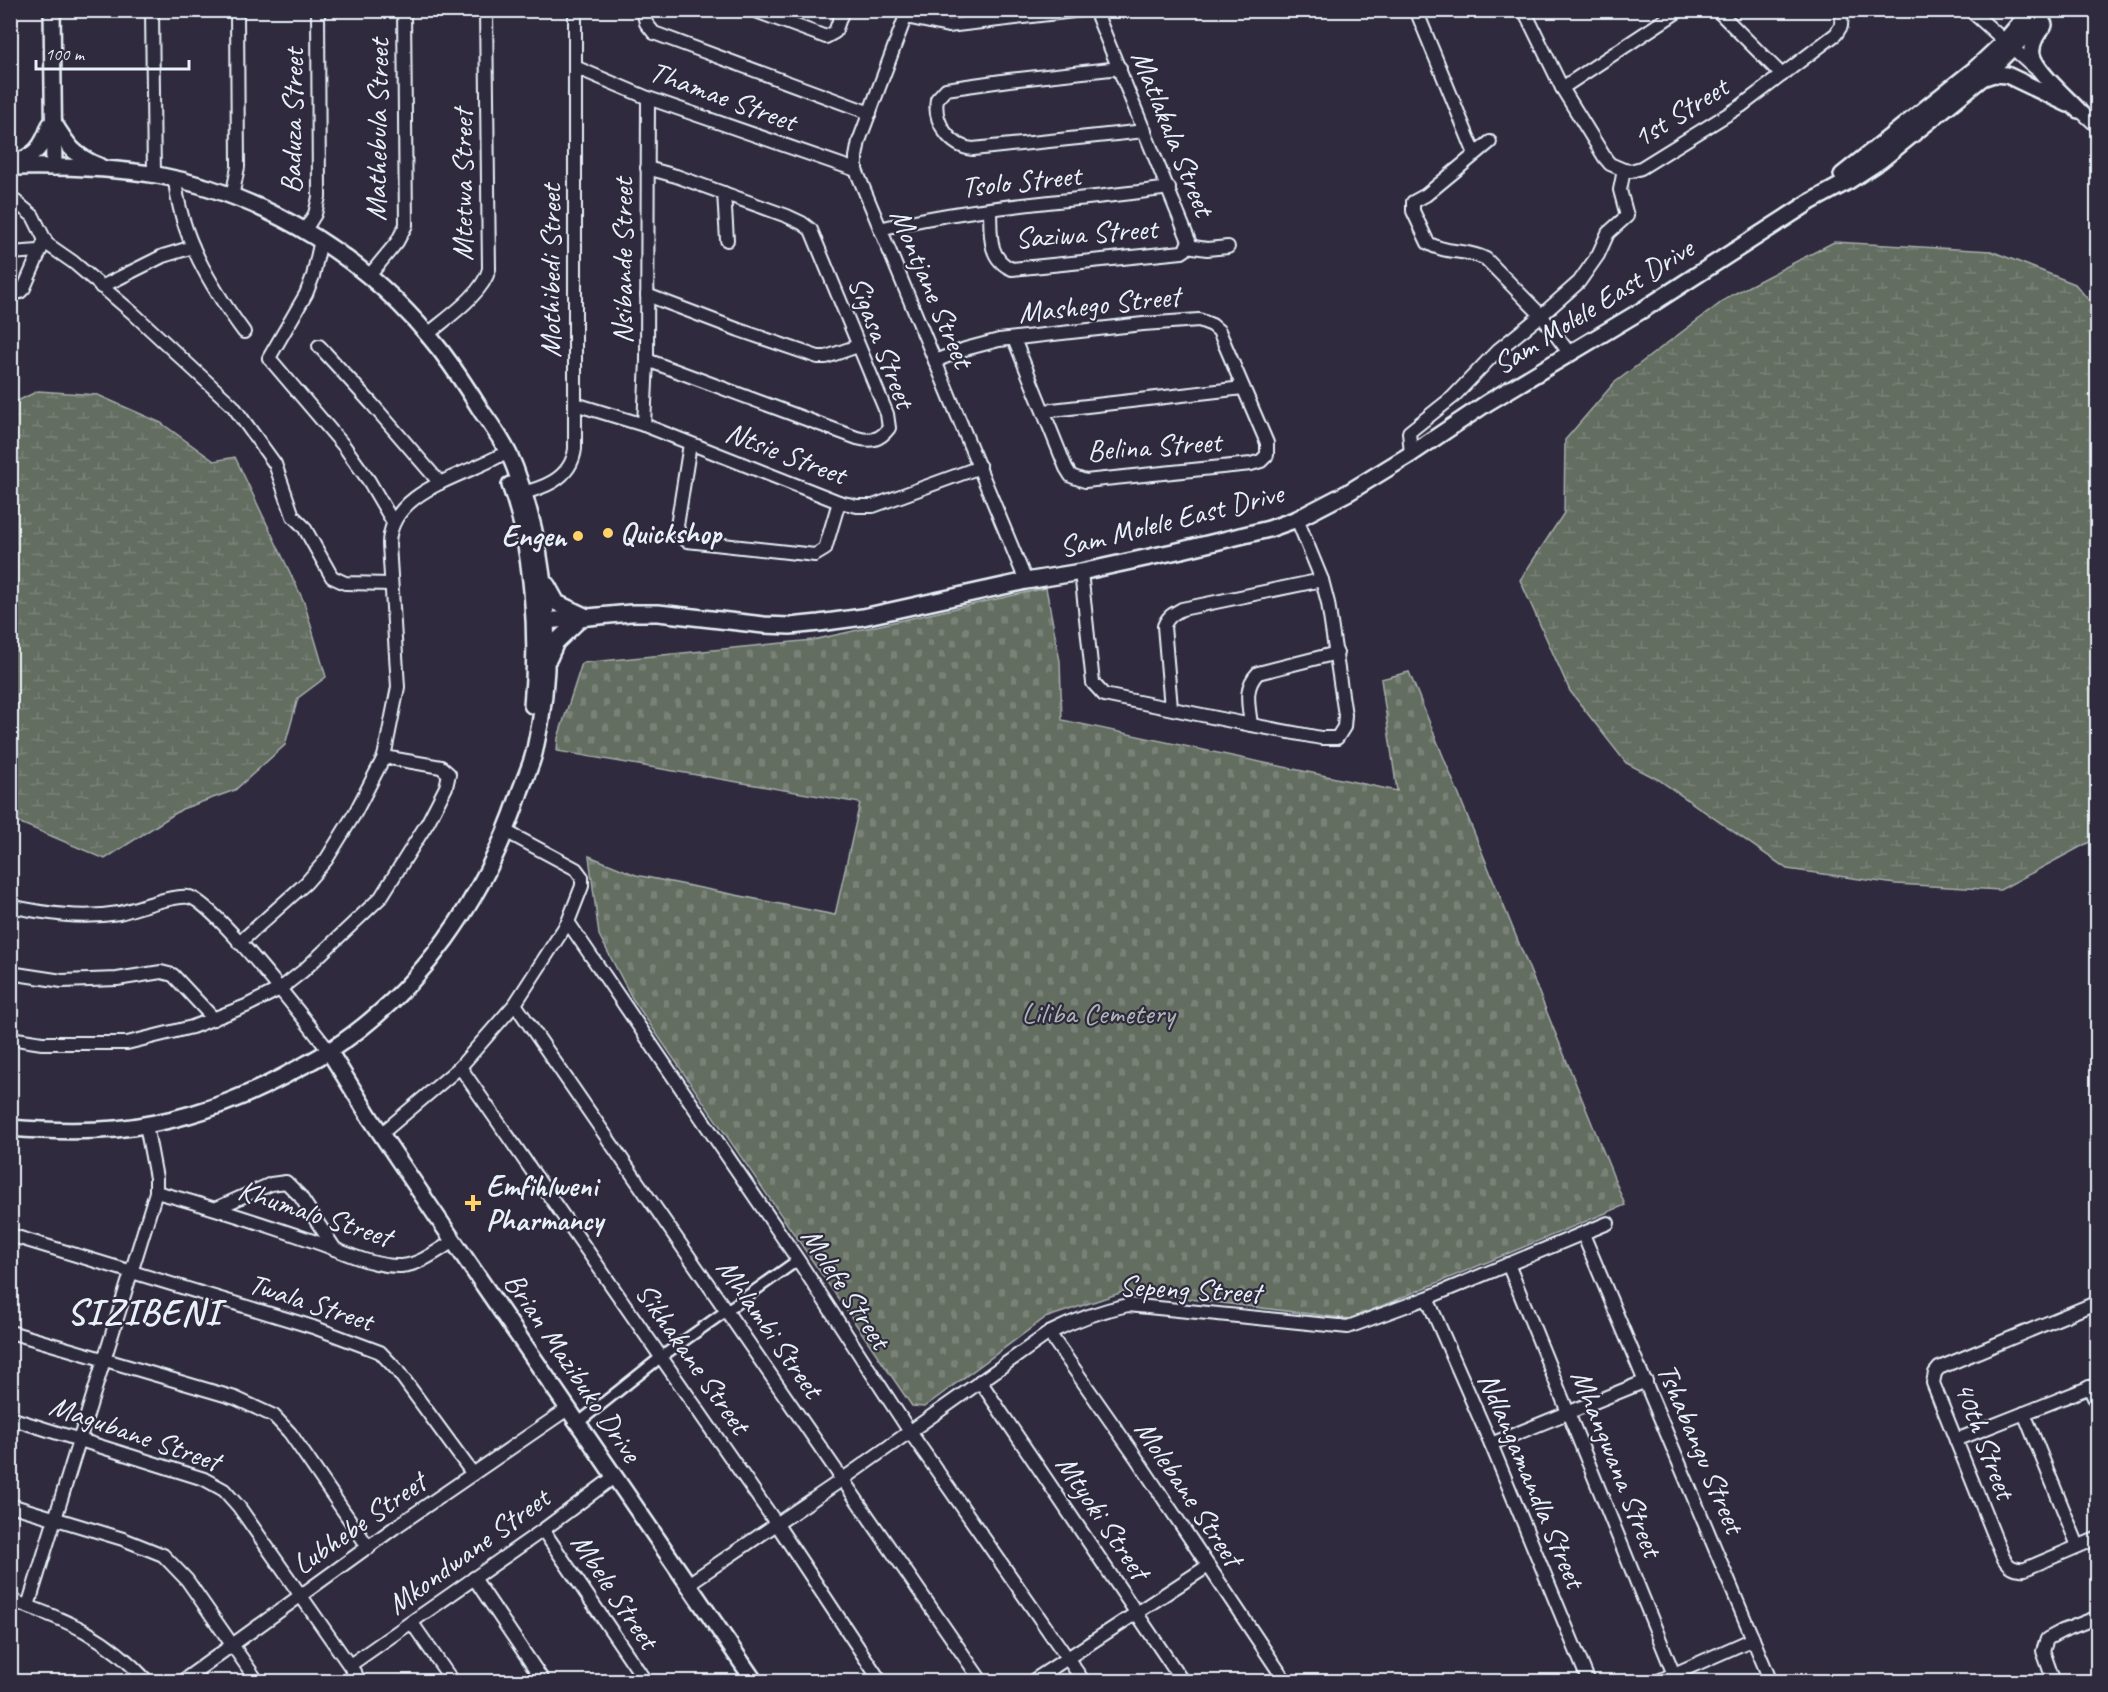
<svg xmlns="http://www.w3.org/2000/svg" width="2108" height="1692" viewBox="0 0 2108 1692" font-family="Caveat,sans-serif">
<defs>
<pattern id="wetland-marsh" width="20" height="14" patternUnits="userSpaceOnUse" patternTransform="scale(1.5)"><rect width="20" height="14" fill="#646d61"/><path d="M1 5h8M5 5V1M11 12h8M15 12V8" fill="none" stroke="#7a8278"/></pattern>
<pattern id="cemetery-stones" width="16" height="16" patternUnits="userSpaceOnUse" patternTransform="scale(1.5)"><rect width="16" height="16" fill="#646d61"/><path d="M2 7V4a2 2 0 0 1 4 0v3zM10 15v-3a2 2 0 0 1 4 0v3z" fill="#7a8278"/></pattern>
</defs>
<rect width="100%" height="100%" fill="#2f2a3d"/>
<filter id="ink" filterUnits="userSpaceOnUse"><feTurbulence type="fractalNoise" baseFrequency=".0167" numOctaves="2"/><feDisplacementMap in="SourceGraphic" scale="12" xChannelSelector="R" yChannelSelector="G"/><feConvolveMatrix kernelMatrix="1 2 1 2 8 2 1 2 1" color-interpolation-filters="sRGB"/></filter>
<g filter="url(#ink)">
<g fill="url(#wetland-marsh)" stroke="#a6afac" stroke-width="1.5">
<path d="M1834 242 1991 251 2075 284 2097 310V838L2000 890 1896 884 1787 869 1659 780 1626 763 1570 691 1520 580 1564 513 1565 440 1614 383 1730 296Z"/>
<path d="M38 391 98 395 161 423 214 461 235 457 304 602 326 677 298 698 285 745 235 790 182 809 105 859 11 819V404Z"/>
</g>
<path fill="url(#cemetery-stones)" stroke="#a6afac" stroke-width="1.5" d="M1046 588 1060 661 1062 720 1397 791 1381 679 1409 672 1625 1205 1350 1319 1126 1291 1045 1318 924 1407 912 1406 632 998 599 935 589 856 636 875 835 915 860 803 557 751 558 738 582 663 813 640Z"/>
<g fill="none" stroke-linecap="round" stroke-linejoin="round">
<g stroke="#e8f1f8" stroke-width="14">
<path id="pedestrian" d="M578 1423 661 1357 798 1260"/>
</g>
<g stroke="#e8f1f8" stroke-width="16">
<g id="minor">
<path d="M152 10 154 175"/>
<path d="M643 10 646 23 654 33 870 113"/>
<path d="M753 10 826 37 835 32 843 10"/>
<path d="M908 10 859 141 856 157V170L1026 581"/>
<path d="M1416 10 1475 154"/>
<path d="M1524 10 1562 88 1605 158 1610 164 1624 170 1631 171 1641 168 1741 106 1836 34 1841 26 1842 10"/>
<path d="M1717 10 1782 75"/>
<path d="M1970 10 2035 68"/>
<path d="M906 17 948 26 1083 10"/>
<path d="M575 67 648 98 856 170"/>
<path d="M1120 68 1009 80 946 89 937 99C933 122 950 147 973 149L1145 131"/>
<path d="M1562 88 1680 10"/>
<path d="M2072 103 2098 127"/>
<path d="M1490 142 1426 195 1413 202V211L1428 243C1445 254 1468 249 1486 259L1541 315 1570 354"/>
<path d="M647 168 676 176 787 216 802 223 811 230 887 414 889 428C880 440 871 442 857 438L647 360"/>
<path d="M175 179C180 236 211 287 244 332"/>
<path d="M724 193 727 240"/>
<path d="M10 197 33 216 47 244 73 262 134 314 233 406 275 464 293 516 304 527 332 577 345 583 391 584"/>
<path d="M232 197 238 167 237 10"/>
<path d="M990 210C991 232 987 259 1012 269L1182 252 1185 250 1189 241 1095 10"/>
<path d="M880 229C974 205 1073 202 1169 188"/>
<path d="M305 230 315 214 319 197 318 10"/>
<path d="M321 240 313 276 306 294 269 358 344 446 369 481 393 522"/>
<path d="M1187 246 1207 249 1228 247"/>
<path d="M10 253 39 251"/>
<path d="M369 276 397 242 406 225 404 10"/>
<path d="M101 287 163 256 193 247"/>
<path d="M10 295 20 292 24 288 45 240"/>
<path d="M647 295 739 330 818 357H826L858 346"/>
<path d="M428 334C447 318 483 294 489 269L486 10"/>
<path d="M319 346 372 404 440 483"/>
<path d="M935 361 965 349 999 340 1143 324 1199 320 1212 325 1219 331 1267 443V455L1261 461 1251 464 1085 481 1071 476 1066 468 1014 339"/>
<path d="M575 404 644 425 839 502 857 506H873L980 467"/>
<path d="M1044 411 1243 388"/>
<path d="M644 425 647 360 648 98"/>
<path d="M690 444 677 526 679 533 687 541 815 555 825 549 839 502"/>
<path d="M1411 454 1409 432 1453 397 1498 350 1544 313 1579 282 1598 255 1608 233 1627 216 1620 190 1624 170"/>
<path d="M515 495C541 489 571 480 575 449V10"/>
<path d="M1081 572 1093 683 1104 695 1251 725 1321 738H1337L1344 727 1345 715 1328 603 1322 580 1297 519"/>
<path d="M1171 708 1164 626C1168 616 1173 614 1182 609L1322 580"/>
<path d="M1251 725C1249 706 1243 688 1258 673L1337 653"/>
<path d="M10 906C47 914 82 919 119 913 136 909 174 894 189 897 213 901 309 1025 329 1051"/>
<path d="M568 922 798 1260 910 1432 1084 1682"/>
<path d="M239 943 306 883 326 860 355 813 384 757 398 687 389 544C390 491 462 477 499 456"/>
<path d="M10 973 62 981 117 979 161 972 173 975 214 1019"/>
<path d="M515 1004 982 1682"/>
<path d="M10 1038 42 1043H127L192 1027 246 1006 280 989 303 971 381 897 428 822 446 787 449 774 441 767 384 757"/>
<path d="M460 1067 776 1523 881 1682"/>
<path d="M381 1134 460 1067 515 1004 568 922 582 886V877L576 869 507 832"/>
<path d="M156 1192C209 1206 261 1223 313 1241 340 1250 372 1267 401 1266 420 1265 438 1250 454 1241"/>
<path d="M217 1208 271 1184 286 1182 300 1196 335 1249"/>
<path d="M1583 1234 1771 1682"/>
<path d="M10 1235 313 1327 380 1352 397 1370 473 1474"/>
<path d="M1508 1264 1677 1682"/>
<path d="M1427 1298 1491 1444 1589 1682"/>
<path d="M2098 1302 1939 1368 1935 1373 1933 1383 2002 1555C2007 1566 2013 1570 2025 1569L2098 1538"/>
<path d="M10 1332 235 1398 274 1416 290 1433 369 1548"/>
<path d="M1049 1333 1135 1456 1286 1682"/>
<path d="M980 1381 1183 1682"/>
<path d="M2089 1387 2098 1406"/>
<path d="M2024 1413 2078 1546"/>
<path d="M10 1418 204 1479 224 1490 239 1507 361 1682"/>
<path d="M1956 1440 2098 1384"/>
<path d="M1491 1444 1646 1381"/>
<path d="M10 1505 123 1539 163 1555 187 1580 258 1682"/>
<path d="M543 1530 646 1682"/>
<path d="M474 1578 544 1682"/>
<path d="M688 1584 843 1479 1049 1333C1075 1320 1099 1311 1128 1305L1348 1327 1427 1298 1608 1223"/>
<path d="M10 1600C68 1620 106 1636 148 1682"/>
<path d="M28 1606 156 1192V1178L146 1125"/>
<path d="M412 1623 453 1682"/>
<path d="M350 1665 543 1530 614 1477"/>
<path d="M181 1682 394 1528 569 1408"/>
<path d="M1031 1682 1208 1566"/>
<path d="M1656 1682 1753 1639"/>
<path d="M2054 1682 2043 1651 2047 1639 2062 1631 2098 1617"/>
</g>
</g>
<g stroke="#e8f1f8" stroke-width="20">
<g id="tertiary">
<path d="M52 10 54 167"/>
<path d="M2044 25C2037 33 2030 43 2032 55 2036 72 2066 97 2078 110"/>
<path d="M1982 78 1994 74 2007 75 2068 104"/>
<path d="M53 122C67 145 74 156 99 166"/>
<path d="M13 164C36 155 42 148 50 125"/>
<path d="M10 167C59 166 109 167 157 175 270 196 371 261 441 351 456 371 469 391 482 412 495 430 507 447 515 468 548 555 556 657 535 749 532 765 524 779 519 795 485 897 421 992 329 1051 315 1060 300 1067 286 1075 234 1103 175 1123 116 1129 81 1132 46 1131 10 1128"/>
<path d="M1842 175 1975 69 2005 41 2031 10"/>
<path d="M510 485C533 547 539 639 532 705"/>
<path d="M547 585 557 603 587 617"/>
<path d="M535 622 631 613H658L764 625 790 626 819 623 863 617 1026 581 1081 572 1182 550 1269 529 1297 519 1349 492 1411 454 1487 403 1644 309 1810 202 1847 182 1881 160 1981 79 2035 25 2047 10"/>
<path d="M549 658 556 642 580 619"/>
<path d="M329 1051 371 1119 435 1214 755 1682"/>
</g>
</g>
<use href="#pedestrian" stroke="#2f2a3d" stroke-width="9"/>
<use href="#minor" stroke="#2f2a3d" stroke-width="12"/>
<use href="#tertiary" stroke="#2f2a3d" stroke-width="15"/>
</g>
</g>
<g fill="#ffd166" stroke="#2f2a3d" stroke-width="2">
<circle cx="608" cy="533" r="6"/>
<circle cx="578" cy="536" r="6"/>
<path d="M470 1194h6v6h6v6h-6v6h-6v-6h-6v-6h6z"/>
</g>
<g text-anchor="middle" stroke-width="4.5" stroke-linejoin="round" paint-order="stroke">
<g font-size="30" fill="#e8f1f8" stroke="#2f2a3d">
<text transform="translate(723 96) rotate(20)" y="10">Thamae Street</text>
<text transform="translate(1680 112) rotate(-32)" y="10">1st Street</text>
<text transform="translate(292 121) rotate(-89)" y="10">Baduza Street</text>
<text transform="translate(377 130) rotate(-89)" y="10">Mathebula Street</text>
<text transform="translate(1173 133) rotate(68)" y="10">Matlakala Street</text>
<text transform="translate(1021 181) rotate(-6)" y="10">Tsolo Street</text>
<text transform="translate(462 185) rotate(-90)" y="10">Mtetwa Street</text>
<text transform="translate(1086 233) rotate(-4)" y="10">Saziwa Street</text>
<text transform="translate(622 261) rotate(-90)" y="10">Nsibande Street</text>
<text transform="translate(550 271) rotate(-90)" y="10">Mothibedi Street</text>
<text transform="translate(932 288) rotate(67)" y="10">Montjane Street</text>
<text transform="translate(1099 304) rotate(-6)" y="10">Mashego Street</text>
<text transform="translate(1593 306) rotate(-32)" y="10">Sam Molele East Drive</text>
<text transform="translate(882 342) rotate(69)" y="10">Sigasa Street</text>
<text transform="translate(1154 446) rotate(-4)" y="10">Belina Street</text>
<text transform="translate(786 453) rotate(21)" y="10">Ntsie Street</text>
<text transform="translate(1171 520) rotate(-14)" y="10">Sam Molele East Drive</text>
<text transform="translate(315 1213) rotate(18)" y="10">Khumalo Street</text>
<text transform="translate(846 1288) rotate(57)" y="10">Molefe Street</text>
<text transform="translate(1190 1289) rotate(3)" y="10">Sepeng Street</text>
<text transform="translate(311 1302) rotate(18)" y="10">Twala Street</text>
<text transform="translate(770 1328) rotate(55)" y="10">Mhlambi Street</text>
<text transform="translate(693 1358) rotate(55)" y="10">Sikhakane Street</text>
<text transform="translate(573 1367) rotate(56)" y="10">Brian Mazibuko Drive</text>
<text transform="translate(135 1433) rotate(19)" y="10">Magubane Street</text>
<text transform="translate(1985 1440) rotate(69)" y="10">40th Street</text>
<text transform="translate(1701 1448) rotate(67)" y="10">Tshabangu Street</text>
<text transform="translate(1617 1463) rotate(68)" y="10">Mhangwana Street</text>
<text transform="translate(1532 1480) rotate(67)" y="10">Ndlangamandla Street</text>
<text transform="translate(1189 1493) rotate(56)" y="10">Molebane Street</text>
<text transform="translate(1103 1517) rotate(56)" y="10">Mtyoki Street</text>
<text transform="translate(359 1523) rotate(-35)" y="10">Lubhebe Street</text>
<text transform="translate(468 1551) rotate(-36)" y="10">Mkondwane Street</text>
<text transform="translate(615 1591) rotate(56)" y="10">Mbele Street</text>
</g>
<g font-size="30" font-weight="bold" fill="#e8f1f8" stroke="#2f2a3d" text-anchor="start">
<text x="620" y="543">Quickshop</text>
<text x="566" y="546" text-anchor="end">Engen</text>
<text x="486" y="1196">Emfihlweni<tspan x="486" dy="34">Pharmancy</tspan></text>
</g>
<g font-size="30" fill="#adb6b4" stroke="#2f2a3d">
<text x="1098" y="1023">Liliba Cemetery</text>
</g>
<g font-size="36" font-weight="bold" letter-spacing="1.5" fill="#e8f1f8" stroke="#2f2a3d">
<text x="144" y="1324">SIZIBENI</text>
</g>
</g>
<rect width="2108" height="1692" fill="none" stroke="#2f2a3d" stroke-width="36"/>
<rect x="18" y="18" width="2072" height="1656" fill="none" stroke="#e8f1f8" stroke-width="2" filter="url(#ink)"/>
<path d="M36 60v9h153v-9" fill="none" stroke="#e8f1f8" stroke-width="3"/>
<text x="45" y="60" font-size="18" fill="#e8f1f8" stroke="#2f2a3d" stroke-width="4.5" paint-order="stroke">100 m</text>
</svg>
